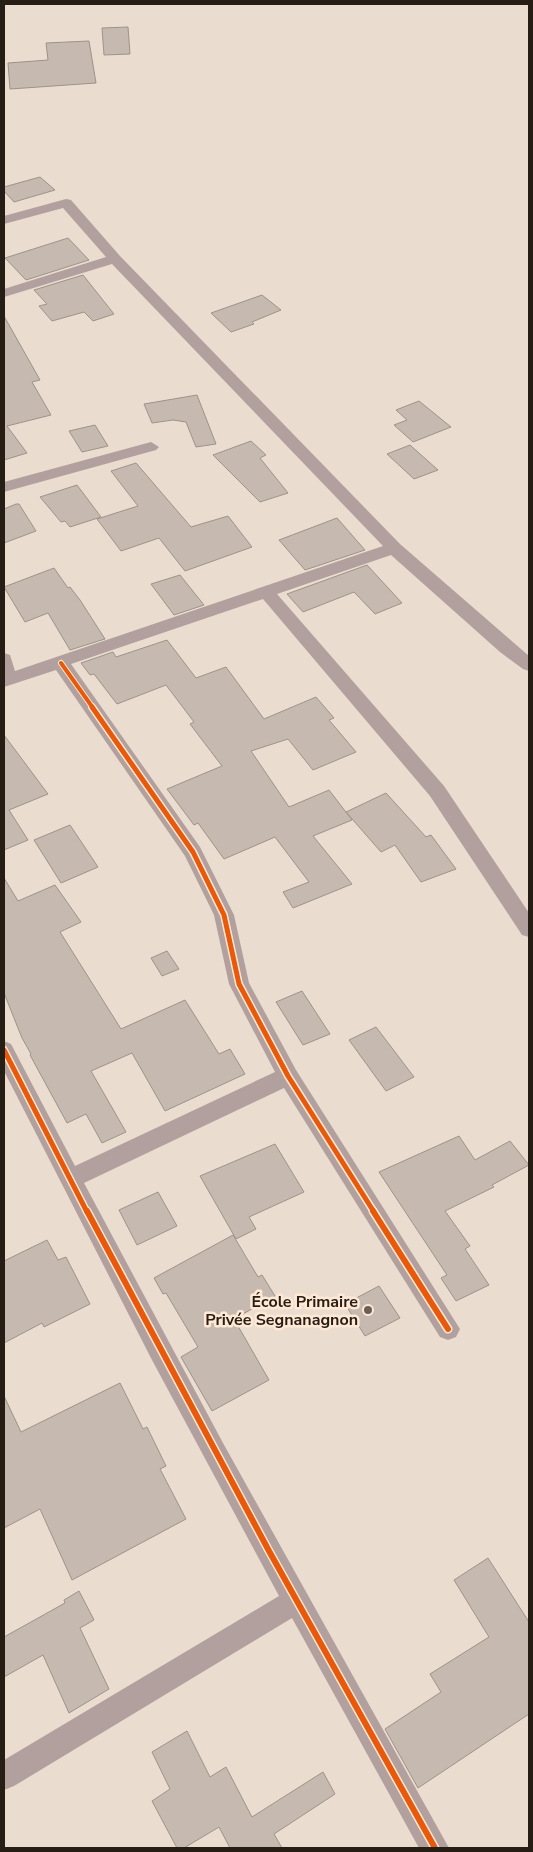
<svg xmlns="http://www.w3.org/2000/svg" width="533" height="1852" viewBox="0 0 533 1852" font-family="'Nunito Sans',sans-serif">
<rect width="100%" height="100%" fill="#eadccf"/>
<g fill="#c6bab0" stroke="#9e9389">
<path d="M128 27 130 54 104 55 102 28Z"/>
<path d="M89 41 96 83 10 89 8 63 48 60 46 43Z"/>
<path d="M40 177 55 190 14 202 4 191V187Z"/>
<path d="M68 238 89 260 26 280 5 258Z"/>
<path d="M83 275 114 314 93 321 84 312 52 321 39 306 47 304 34 290Z"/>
<path d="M262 295 281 310 252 322 254 324 231 332 211 313Z"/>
<path d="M4 316 40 380 32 382 51 415 7 426 27 453 4 460Z"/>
<path d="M197 395 216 444 196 447 186 422 173 420 152 423 144 404Z"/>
<path d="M419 401 451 427 413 442 394 425 407 420 396 410Z"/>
<path d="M95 425 108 446 82 452 69 431Z"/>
<path d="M251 441 266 455 260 458 288 493 260 502 213 455Z"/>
<path d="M410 445 438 470 414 479 387 454Z"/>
<path d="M136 463 191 527 228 516 252 547 185 571 159 538 121 551 97 519 138 506 111 471Z"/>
<path d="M77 485 101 517 70 527 65 521 61 522 40 497Z"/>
<path d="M16 504H19L36 531 4 543V509Z"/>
<path d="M337 518 365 550 305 570 279 540Z"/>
<path d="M367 565 402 603 375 614 354 592 303 612 287 594Z"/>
<path d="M54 568 68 588 70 587 80 600 105 639 70 650 48 613 25 622 4 587Z"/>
<path d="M180 575 204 605 174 615 151 584Z"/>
<path d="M167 640 196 678 226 667 264 719 316 697 334 718 329 720 356 752 313 770 288 739 251 751 289 807 329 790 352 820 313 836 352 884 293 908 283 892 309 882 275 837 224 859 198 823 194 825 167 789 222 766 190 724 194 722 166 685 117 704 94 674 90 675 81 663 113 652 116 657Z"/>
<path d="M4 735 48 794 9 810 28 840 4 850Z"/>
<path d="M386 793 426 837 431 835 456 869 421 882 395 845 381 852 346 812Z"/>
<path d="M70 825 98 867 61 883 34 840Z"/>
<path d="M4 878 18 901 55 885 81 922 60 932 121 1029 185 1000 219 1054 230 1049 245 1074 165 1111 132 1053 91 1071 126 1132 102 1143 86 1114 67 1123 30 1055 31 1054 22 1038 4 993Z"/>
<path d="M167 951 179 969 162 976 151 958Z"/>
<path d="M302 991 330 1034 303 1045 276 1002Z"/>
<path d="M376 1027 414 1077 386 1091 349 1040Z"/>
<path d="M459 1136 475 1160 510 1141 529 1165 492 1185 494 1187 445 1211 470 1246 465 1249 489 1285 456 1301 441 1278 447 1275 379 1172Z"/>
<path d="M275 1144 304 1192 249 1217 256 1229 236 1239 200 1176Z"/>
<path d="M158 1192 177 1226 137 1245 119 1210Z"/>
<path d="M233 1235 258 1277 262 1275 275 1296 234 1319 269 1380 212 1411 181 1357 198 1347 166 1293 163 1294 154 1278Z"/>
<path d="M47 1240 58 1260 66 1257 90 1304 44 1327 42 1323 4 1343V1261Z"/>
<path d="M379 1286 400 1318 365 1336 345 1304Z"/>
<path d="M120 1383 143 1429 147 1427 166 1466 160 1469 186 1519 72 1580 40 1509 4 1528V1396L21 1432Z"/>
<path d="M488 1558 529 1622V1714L418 1788 385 1729 441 1692 430 1674 489 1637 454 1580Z"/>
<path d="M79 1591 94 1620 80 1628 109 1689 69 1713 43 1655 4 1677V1637L65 1603 64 1600Z"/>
<path d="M187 1731 210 1777 226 1767 252 1817 323 1772 335 1794 274 1834 282 1848H230L219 1827 184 1848H177L152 1801 170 1789 152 1752Z"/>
</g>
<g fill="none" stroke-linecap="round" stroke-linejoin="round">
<g fill="#b1a09d" fill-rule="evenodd">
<path d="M66 199 71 200 120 256 400 544 529 656V671L523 669 500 652 391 555 277 594 444 786 529 913V937L522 935 430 796 263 599 71 664 200 847 234 915 249 983 296 1070 460 1329 456 1337 448 1340 440 1337 284 1088 84 1183 223 1443 449 1848H419L292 1618 14 1786 4 1790V1760L279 1596 152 1360 4 1071V1041L11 1044 75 1166 275 1072 229 984 214 915 185 856 56 670 4 687V653L10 655 15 671 383 546 112 264 4 297V289L106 257 63 208 4 224V216Z"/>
<path d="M151 442 159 447 156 450 4 492V482Z"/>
</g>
<g stroke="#ffe9d6" stroke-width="6">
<path id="cycleway-far2" d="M61 663 93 708"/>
</g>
<g stroke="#ffe9d6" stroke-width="8">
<g id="cycleway-far1">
<path d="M92 707 193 852 224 915 239 984 288 1076 374 1212"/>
<path d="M4 1050 87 1212"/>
</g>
</g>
<g stroke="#ffe9d6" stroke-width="9">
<g id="cycleway">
<path d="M87 1211 269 1551 435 1848"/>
<path d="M373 1211 448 1329"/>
</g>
</g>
<use href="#cycleway-far2" stroke="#e8590c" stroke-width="4"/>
<use href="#cycleway-far1" stroke="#e8590c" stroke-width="5"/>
<use href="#cycleway" stroke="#e8590c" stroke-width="6"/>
</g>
<circle fill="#6b6055" stroke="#ffe9d6" stroke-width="2" cx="368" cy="1310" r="5"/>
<g text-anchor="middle" stroke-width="5" stroke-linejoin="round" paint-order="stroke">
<g font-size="16" font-weight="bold" fill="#261d14" stroke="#ffe9d6" text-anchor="end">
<text x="358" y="1307">École Primaire<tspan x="358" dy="18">Privée Segnanagnon</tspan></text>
</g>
</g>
<rect width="533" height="1852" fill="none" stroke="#261d14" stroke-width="10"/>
</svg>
